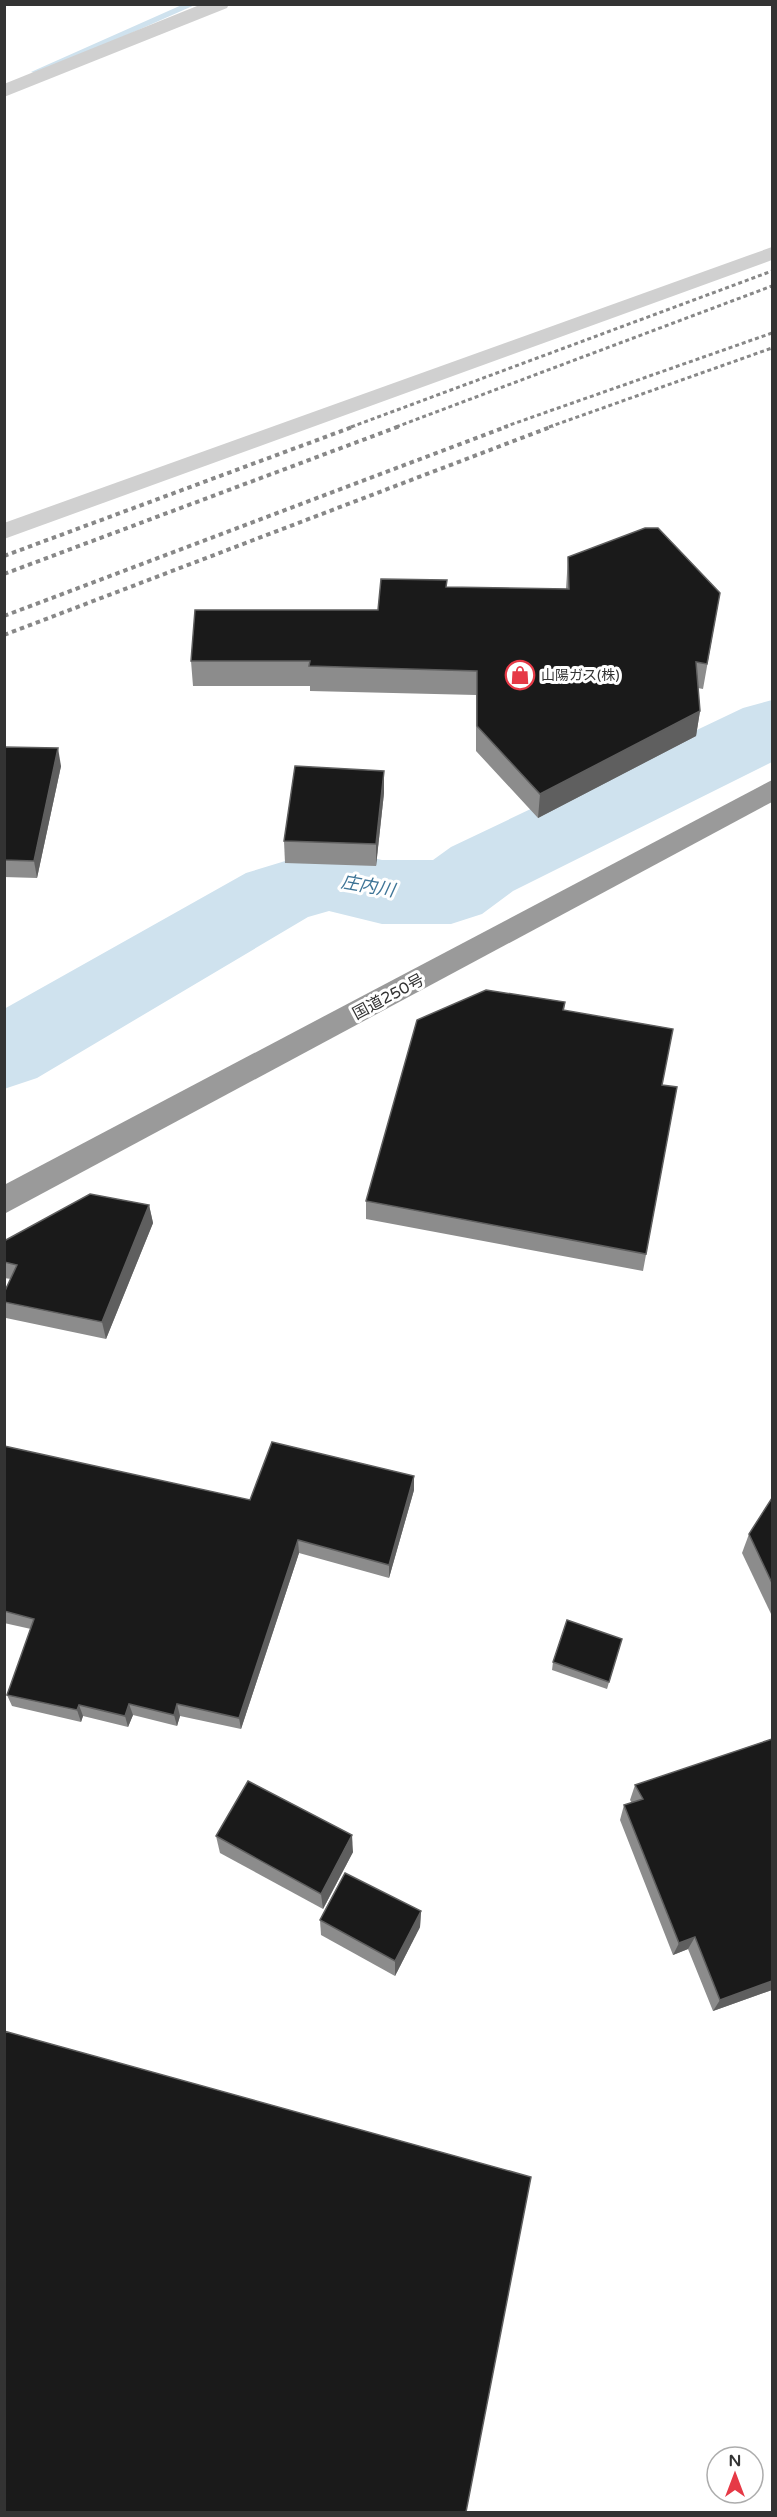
<svg xmlns="http://www.w3.org/2000/svg" width="777" height="2517" viewBox="0 0 777 2517" font-family="'Varela Round','Noto Sans JP',sans-serif">
<rect width="100%" height="100%" fill="#fff"/>
<g fill="none" stroke-linecap="round" stroke-linejoin="round">
<path fill="#cfe2ee" fill-rule="evenodd" d="M184 4H197L39 74 31 72Z"/>
<path fill="#cfe2ee" fill-rule="evenodd" d="M772 700V762L513 891 482 914 451 924H382L329 911 308 917 37 1078 4 1089V1009L246 873 328 848 382 860H433L451 847 743 708Z"/>
<g fill="#d0d0d0" fill-rule="evenodd">
<path d="M202 4H229L227 8 4 97V84Z"/>
<path d="M772 247V260L4 539V523Z"/>
</g>
<path fill="#9a9a9a" fill-rule="evenodd" d="M772 780V802L4 1214V1185Z"/>
<g stroke="#888" stroke-width="3" stroke-dasharray="4 3" stroke-linecap="butt">
<path d="M351 427 772 271"/>
<path d="M396 427 772 286"/>
<path d="M504 427 772 333"/>
<path d="M549 427 772 348"/>
</g>
<g stroke="#888" stroke-width="4" stroke-dasharray="4.5 4" stroke-linecap="butt">
<path d="M4 556 355 426"/>
<path d="M4 574 400 426"/>
<path d="M4 616 508 426"/>
<path d="M4 635 553 426"/>
</g>
</g>
<g fill="#8c8c8c">
<path d="M568 557 720 593 703 689 698 688 700 711 696 736 538 818 476 751V695L310 691V686H193L191 661 378 610 446 587 566 589Z"/>
<path d="M4 747 61 766 37 878 4 877Z"/>
<path d="M384 793 376 866 285 863 284 841Z"/>
<path d="M565 1002 564 1011 662 1085 677 1087 643 1271 366 1219V1201Z"/>
<path d="M149 1205 153 1223 106 1339 6 1318 4 1313V1293L11 1279 4 1278V1241Z"/>
<path d="M4 1446 250 1500 414 1476V1490L389 1578 299 1553 241 1729 180 1716 177 1726 133 1715 128 1727 83 1716 81 1722 12 1706 7 1695 31 1629 4 1623Z"/>
<path d="M772 1498V1616L742 1553 749 1534Z"/>
<path d="M620 1646 607 1689 552 1670 553 1662Z"/>
<path d="M772 1739V1990L713 2011 688 1949 673 1955 620 1820 624 1805 632 1803 630 1800 635 1785Z"/>
<path d="M216 1836 353 1852 323 1909 220 1853Z"/>
<path d="M421 1911 420 1927 395 1976 321 1935 320 1920Z"/>
</g>
<g fill="#5f5f5f">
<path d="M700 711 696 736 538 818 540 794Z"/>
<path d="M58 748 61 766 37 878 34 861Z"/>
<path d="M384 771V793L376 866V844Z"/>
<path d="M149 1205 153 1223 106 1339 102 1322Z"/>
<path d="M414 1476V1490L389 1578V1565Z"/>
<path d="M298 1540 299 1553 241 1729 239 1718Z"/>
<path d="M129 1704 133 1715 128 1727 125 1716Z"/>
<path d="M177 1704 180 1716 177 1726 174 1715Z"/>
<path d="M79 1705 83 1716 81 1722 77 1710Z"/>
<path d="M352 1835 353 1852 323 1909 321 1894Z"/>
<path d="M421 1911 420 1927 395 1976V1961Z"/>
<path d="M695 1937 688 1949 673 1955 679 1943Z"/>
<path d="M772 1981V1990L713 2011 720 2000Z"/>
</g>
<g fill="#1a1a1a" stroke="#5f5f5f" stroke-width="1.5">
<path d="M645 528H658L720 593 707 664 696 662 700 711 540 794 477 726V671L309 666 310 661H191L195 610H378L381 579 447 580 446 587 569 589 568 557Z"/>
<path d="M4 747 58 748 34 861 4 860Z"/>
<path d="M295 766 384 771 376 844 284 841Z"/>
<path d="M486 990 565 1002 563 1010 673 1029 662 1085 677 1087 646 1254 366 1201 417 1020Z"/>
<path d="M90 1194 149 1205 102 1322 4 1302V1293L17 1265 4 1262V1241Z"/>
<path d="M272 1442 414 1476 389 1565 298 1540 239 1718 177 1704 174 1715 129 1704 125 1716 79 1705 77 1710 7 1695 34 1619 4 1611V1446L250 1500Z"/>
<path d="M772 1498V1583L749 1534Z"/>
<path d="M567 1620 622 1639 609 1682 553 1662Z"/>
<path d="M772 1739V1981L720 2000 695 1937 679 1943 624 1805 643 1799 635 1785Z"/>
<path d="M248 1781 352 1835 321 1894 216 1836Z"/>
<path d="M345 1873 421 1911 395 1961 320 1920Z"/>
<path d="M4 2031 531 2177 466 2512H4Z"/>
</g>
<defs>
<g id="shop-ring" transform="scale(1.5)"><circle r="9.5" fill="#fff" stroke="#e63946" stroke-width="1.5"/><path d="M-5-2.5h2.3a2.7 3.5 0 0 1 5.4 0H5L5.5 6h-11ZM-1.5-2.5h3a1.5 2.3 0 0 0-3 0Z" fill="#e63946"/></g>
</defs>
<g fill-rule="evenodd">
<use href="#shop-ring" x="520" y="675"/>
</g>
<g text-anchor="middle" stroke-width="6" stroke-linejoin="round" paint-order="stroke">
<g font-size="14" fill="#333" stroke="#fff" text-anchor="start">
<text x="541" y="680">山陽ガス(株)</text>
</g>
<g font-size="16" fill="#333" stroke="#fff">
<text transform="translate(388 996) rotate(-28)" y="6">国道250号</text>
</g>
<g font-size="18" font-style="italic" fill="#3f7597" stroke="#fff">
<text transform="translate(368 886) rotate(10)" y="6">庄内川</text>
</g>
</g>
<rect width="777" height="2517" fill="none" stroke="#333333" stroke-width="12"/>
<g transform="translate(735 2475)"><circle r="28" fill="#ffffff" stroke="#adadad" stroke-width="1.5"/>
<path d="M0-4.5L10 22L0 15L-10 22Z" fill="#e63946"/>
<text y="-9" font-size="16" font-weight="bold" text-anchor="middle" fill="#333333">N</text>
</g>
</svg>
